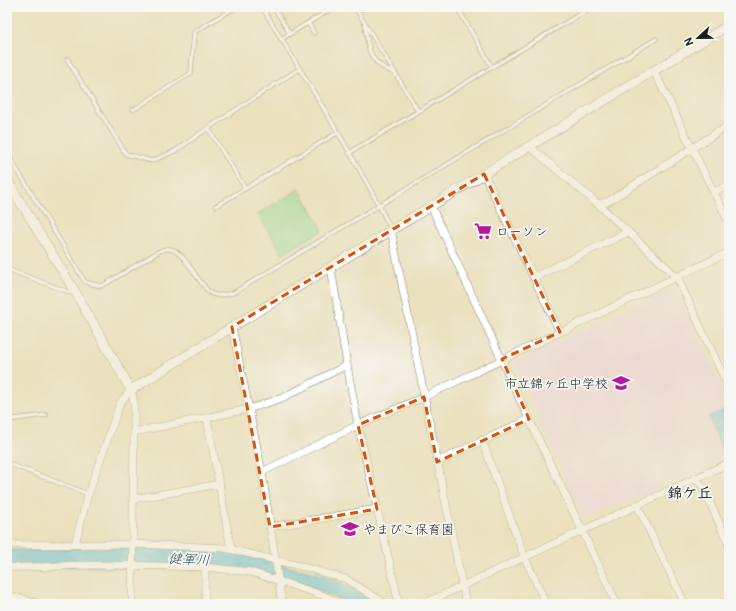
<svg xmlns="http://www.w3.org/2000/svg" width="736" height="611" viewBox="0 0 736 611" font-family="Pangolin,'Klee One',sans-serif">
<defs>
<pattern id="water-ripples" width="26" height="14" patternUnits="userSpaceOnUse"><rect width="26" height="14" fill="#64c2e2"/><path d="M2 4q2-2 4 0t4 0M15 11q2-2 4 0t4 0" fill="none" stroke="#56a6c1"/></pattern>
</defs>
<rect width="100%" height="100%" fill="#f6f6f2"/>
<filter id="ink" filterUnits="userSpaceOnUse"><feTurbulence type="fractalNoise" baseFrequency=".025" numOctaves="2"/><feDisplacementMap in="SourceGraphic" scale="8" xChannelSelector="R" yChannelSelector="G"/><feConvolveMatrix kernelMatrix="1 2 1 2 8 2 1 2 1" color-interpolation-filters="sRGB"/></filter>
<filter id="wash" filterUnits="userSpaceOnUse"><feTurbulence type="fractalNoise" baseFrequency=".012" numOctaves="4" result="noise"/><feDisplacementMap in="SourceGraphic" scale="16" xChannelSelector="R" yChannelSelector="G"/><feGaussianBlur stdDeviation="0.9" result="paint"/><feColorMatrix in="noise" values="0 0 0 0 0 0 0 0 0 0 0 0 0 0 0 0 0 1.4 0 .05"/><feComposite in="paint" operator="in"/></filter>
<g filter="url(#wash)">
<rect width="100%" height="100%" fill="#ebe1bf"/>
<path fill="#eed0e7" d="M676 287 729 404V457L650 493 584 519 513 362Z"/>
<path fill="#8cda98" stroke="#547b5a" d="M299 189 323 230 283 254 258 214Z"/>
<g fill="url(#water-ripples)" stroke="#406f7f">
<path d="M726 409 729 417V444L721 448 708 417Z"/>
<path d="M125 547 127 550H142L151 547 223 551 245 555 333 578 380 604H347L334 597 286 579 254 570 7 565V550H35Z"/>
</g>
</g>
<g filter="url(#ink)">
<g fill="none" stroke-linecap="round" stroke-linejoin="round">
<g stroke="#847e6e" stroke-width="5">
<g id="lane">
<path d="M262 7C306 80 353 153 391 229"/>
<path d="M274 7 290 34"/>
<path d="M355 7 418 111"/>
<path d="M457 7 492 67"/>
<path d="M357 11 365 7"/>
<path d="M326 12 335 7"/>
<path d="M308 23 314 33"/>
<path d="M365 25C368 50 369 64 395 73"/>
<path d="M281 39 326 12 323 7"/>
<path d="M67 59 126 154 152 161 175 151 208 128 299 69"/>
<path d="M133 110 191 73 194 32 236 7"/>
<path d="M208 128 245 188"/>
<path d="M7 153 85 282 101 286 107 283 158 252C160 251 164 249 166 249 184 246 198 286 212 294 218 297 227 294 233 293L656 39"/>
<path d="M349 153 592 7"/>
<path d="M216 206 337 133"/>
<path d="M7 269 74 294"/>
<path d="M7 420 46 415"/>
<path d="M7 463 88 494"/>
</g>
</g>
<g stroke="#847e6e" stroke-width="8">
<g id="street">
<path d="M654 71 729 223"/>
<path d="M530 147 598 204 677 277 729 388"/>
<path d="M484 174 560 332"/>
<path d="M714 192 729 185"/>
<path d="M598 204 607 202 729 125"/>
<path d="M431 206 529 419 617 604"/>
<path d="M391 230 466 604"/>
<path d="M331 268 347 365 358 425 399 604"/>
<path d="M534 277 628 232"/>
<path d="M232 327 262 472 282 604"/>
<path d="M131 390 134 402V432L132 604"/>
<path d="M207 418 231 549"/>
<path d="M134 432 249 409 282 398 347 365"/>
<path d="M482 440 524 556 546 604"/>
<path d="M437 462 529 419"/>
<path d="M262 472 358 425 424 397 729 252"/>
<path d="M695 478 703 487 729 545"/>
<path d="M133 499 220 484"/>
<path d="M637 505 685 604"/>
<path d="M270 527 377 509"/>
<path d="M75 544 87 498 120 403 131 390"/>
<path d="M7 545 132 544 225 548 304 567 346 579 386 604"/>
<path d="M7 567C33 568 58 566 83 565 124 565 165 566 205 567V604"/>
<path d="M205 567 251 572 319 594 344 604"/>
<path d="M7 596 24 599 36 604"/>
<path d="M423 604 729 463"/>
</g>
</g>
<g stroke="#847e6e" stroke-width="10">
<path id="secondary" d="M7 180 77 295 131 390 232 327 729 25"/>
</g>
<use href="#lane" stroke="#fff" stroke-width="3.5"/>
<use href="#street" stroke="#fff" stroke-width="7"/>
<use href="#secondary" stroke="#fff" stroke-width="9"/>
</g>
</g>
<path d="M0 0H736V611H0ZM484 174 560 332 502 359 529 419 437 462 424 397 358 425 377 509 270 527 232 327Z" fill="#ebe1bf" fill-opacity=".55" fill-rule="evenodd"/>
<path fill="none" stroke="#d4530e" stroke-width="3" stroke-dasharray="8 5" stroke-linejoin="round" d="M484 174 560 332 502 359 529 419 437 462 424 397 358 425 377 509 270 527 232 327Z"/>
<defs>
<g id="supermarket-bare" transform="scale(1.38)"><path d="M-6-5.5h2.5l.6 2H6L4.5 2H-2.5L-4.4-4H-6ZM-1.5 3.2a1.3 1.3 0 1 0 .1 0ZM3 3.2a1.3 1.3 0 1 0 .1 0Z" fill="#b5179e" stroke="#f6f6f2" stroke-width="2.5" paint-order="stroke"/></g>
<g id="school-bare" transform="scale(1.38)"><path d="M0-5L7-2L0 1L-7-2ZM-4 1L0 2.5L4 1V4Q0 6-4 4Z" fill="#b5179e" stroke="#f6f6f2" stroke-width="2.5" paint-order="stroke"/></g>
</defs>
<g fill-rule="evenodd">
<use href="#supermarket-bare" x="483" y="231"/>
<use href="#school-bare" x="621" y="383"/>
<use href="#school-bare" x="350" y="529"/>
</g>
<g text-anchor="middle" stroke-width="3.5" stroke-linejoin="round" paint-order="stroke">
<g font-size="13" fill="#1c1c1c" stroke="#f6f6f2" text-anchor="start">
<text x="496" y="236">ローソン</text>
<text x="608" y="388" text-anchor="end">市立錦ヶ丘中学校</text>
<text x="363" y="534">やまびこ保育園</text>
</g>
<g font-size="14" font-style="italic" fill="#355661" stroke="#f6f6f2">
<text transform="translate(189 559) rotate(3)" y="5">健軍川</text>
</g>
<g font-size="15" font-weight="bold" fill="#1c1c1c" stroke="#f6f6f2">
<text x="690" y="498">錦ケ丘</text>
</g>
</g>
<rect width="736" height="611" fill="none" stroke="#f6f6f2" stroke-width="24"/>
<g transform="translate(698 38) rotate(248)" stroke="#f6f6f2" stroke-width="3" paint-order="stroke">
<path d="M0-3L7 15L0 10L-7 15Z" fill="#1c1c1c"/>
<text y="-6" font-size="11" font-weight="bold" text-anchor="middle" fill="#1c1c1c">N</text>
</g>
</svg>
